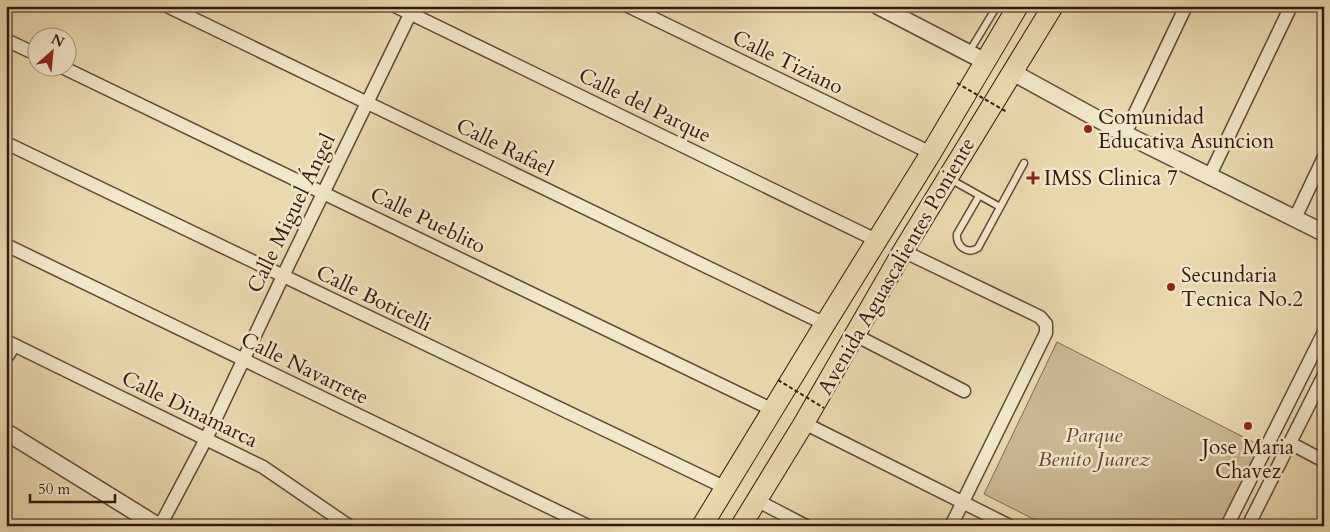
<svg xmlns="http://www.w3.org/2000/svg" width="1330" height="532" viewBox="0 0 1330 532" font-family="Cardo,serif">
<rect width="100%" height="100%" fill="#e9daae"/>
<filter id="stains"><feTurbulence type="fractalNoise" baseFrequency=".004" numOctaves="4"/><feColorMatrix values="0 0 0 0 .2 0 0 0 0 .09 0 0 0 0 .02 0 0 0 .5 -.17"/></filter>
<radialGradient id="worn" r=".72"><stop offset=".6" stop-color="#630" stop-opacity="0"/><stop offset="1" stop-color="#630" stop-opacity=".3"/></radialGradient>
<path fill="#cab993" stroke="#7e6952" d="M1057 342 1261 446 1221 526H1047L984 494Z"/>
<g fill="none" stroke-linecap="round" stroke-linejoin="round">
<g stroke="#604938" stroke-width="9">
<g id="service">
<path d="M969 52 997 6"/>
<path d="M950 179 1000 207"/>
<path d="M979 196 957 234C956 246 967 255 978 248L1024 163"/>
</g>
</g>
<g stroke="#604938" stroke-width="15">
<g id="minor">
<path d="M167 6 825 324"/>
<path d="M395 6 876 240"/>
<path d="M628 6 931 153"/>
<path d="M6 40 38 55"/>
<path d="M64 68 773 410"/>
<path d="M1125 134 1186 6"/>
<path d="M6 143 726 488"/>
<path d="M1210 175 1291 6"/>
<path d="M1295 218 1324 157"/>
<path d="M6 245 588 526"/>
<path d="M903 251 1040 317 1046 324V333L951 526"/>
<path d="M855 335 964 391"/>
<path d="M6 341 263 467 349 526"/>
<path d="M6 358 14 346"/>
<path d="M804 423 1010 526"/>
<path d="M1290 443 1324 461"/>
<path d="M756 500 806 526"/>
<path d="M160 526 206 439 283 276 414 6"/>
<path d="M1227 526 1324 332"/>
<path d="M1248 526 1324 375"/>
</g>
</g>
<g stroke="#604938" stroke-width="19">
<g id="tertiary">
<path d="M878 6 986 62"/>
<path d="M1012 72 1125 134 1324 233"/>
<path d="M6 432 158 526"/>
</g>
</g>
<g stroke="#331910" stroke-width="22">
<g id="primary">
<path d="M702 526 825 324 931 153 1018 6"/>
<path d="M741 526 804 423 903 251 1053 6"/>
</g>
</g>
<use href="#service" stroke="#f1e7ca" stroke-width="6"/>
<use href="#minor" stroke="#f1e7ca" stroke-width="12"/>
<use href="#tertiary" stroke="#f1e7ca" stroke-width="16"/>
<use href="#primary" stroke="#e9daae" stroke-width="20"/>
<g stroke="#331910" stroke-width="2" stroke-dasharray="4 2.5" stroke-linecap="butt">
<path d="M957 83 1007 112"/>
<path d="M778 380 824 408"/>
</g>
</g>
<g fill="#8f2418" stroke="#f1e7ca" stroke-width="2">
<circle cx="1088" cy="129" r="5"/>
<path d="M1030.5 170.5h5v5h5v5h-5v5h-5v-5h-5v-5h5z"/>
<circle cx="1171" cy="287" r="5"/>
<circle cx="1248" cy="426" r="5"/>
</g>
<g text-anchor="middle" stroke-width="5" stroke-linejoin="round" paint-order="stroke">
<g font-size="21" fill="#331910" stroke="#f1e7ca">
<text transform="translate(788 62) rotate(26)" y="7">Calle Tiziano</text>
<text transform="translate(645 105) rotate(26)" y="7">Calle del Parque</text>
<text transform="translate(505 147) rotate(26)" y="7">Calle Rafael</text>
<text transform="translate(291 213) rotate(-64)" y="7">Calle Miguel Ángel</text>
<text transform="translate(428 220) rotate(26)" y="7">Calle Pueblito</text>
<text transform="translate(896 266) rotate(-60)" y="7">Avenida Aguascalientes Poniente</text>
<text transform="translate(374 298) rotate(26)" y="7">Calle Boticelli</text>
<text transform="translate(305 368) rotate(26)" y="7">Calle Navarrete</text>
<text transform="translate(190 409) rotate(26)" y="7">Calle Dinamarca</text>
</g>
<g font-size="21" fill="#331910" stroke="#f1e7ca" text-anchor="start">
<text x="1098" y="124">Comunidad<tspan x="1098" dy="24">Educativa Asuncion</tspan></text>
<text x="1044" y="185">IMSS Clinica 7</text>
<text x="1181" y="282">Secundaria<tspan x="1181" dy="24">Tecnica No.2</tspan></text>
<text x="1248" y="454" text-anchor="middle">Jose Maria<tspan x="1248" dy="24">Chavez</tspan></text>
</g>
<g font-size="21" font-style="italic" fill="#604937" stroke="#f1e7ca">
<text x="1094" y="442">Parque<tspan x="1094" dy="24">Benito Juarez</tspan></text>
</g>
</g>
<rect width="1330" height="532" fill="none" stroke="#e9daae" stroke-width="25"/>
<rect x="8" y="8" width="1315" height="517" fill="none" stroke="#331910" stroke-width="2.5"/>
<rect x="12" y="12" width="1305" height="507" fill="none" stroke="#331910"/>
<g transform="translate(52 52) rotate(27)"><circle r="24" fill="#f1e7ca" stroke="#a59580"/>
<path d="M0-4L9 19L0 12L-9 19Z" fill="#8f2418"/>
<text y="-8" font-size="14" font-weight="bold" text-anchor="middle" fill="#331910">N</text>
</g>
<path d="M30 494v8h85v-8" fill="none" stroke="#331910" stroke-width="2.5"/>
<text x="38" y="494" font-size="15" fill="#331910" stroke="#f1e7ca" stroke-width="4" paint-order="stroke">50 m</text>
<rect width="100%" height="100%" filter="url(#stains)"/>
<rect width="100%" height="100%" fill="url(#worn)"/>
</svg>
